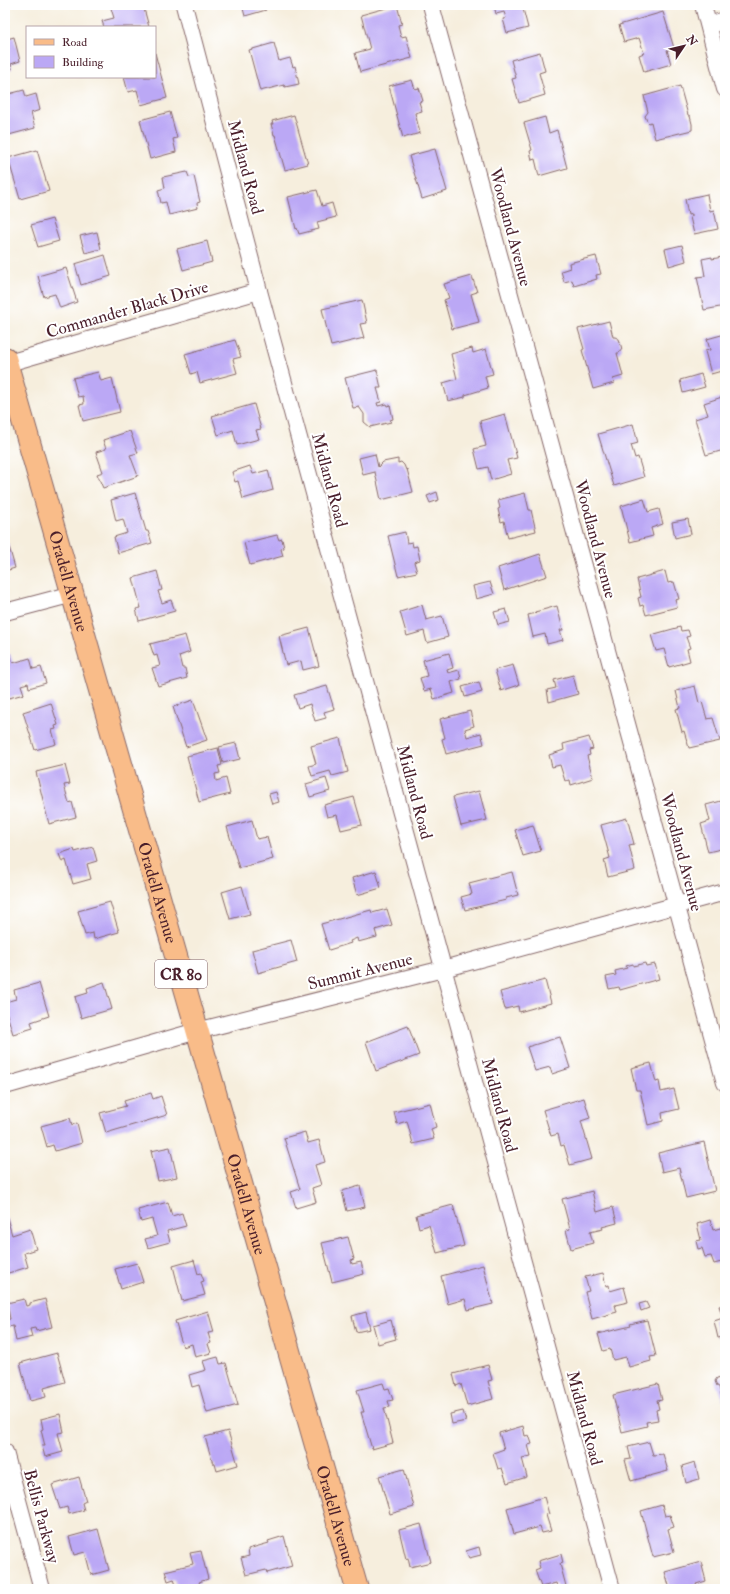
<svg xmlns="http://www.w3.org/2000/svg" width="730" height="1594" viewBox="0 0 730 1594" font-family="'IM FELL Double Pica',serif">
<rect width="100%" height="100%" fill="#fff"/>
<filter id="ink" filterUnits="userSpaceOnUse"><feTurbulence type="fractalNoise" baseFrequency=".025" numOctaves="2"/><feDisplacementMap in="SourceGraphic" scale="8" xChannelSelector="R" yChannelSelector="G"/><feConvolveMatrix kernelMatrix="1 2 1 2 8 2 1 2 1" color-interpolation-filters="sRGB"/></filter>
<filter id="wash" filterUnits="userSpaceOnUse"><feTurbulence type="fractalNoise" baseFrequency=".012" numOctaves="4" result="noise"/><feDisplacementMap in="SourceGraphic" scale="16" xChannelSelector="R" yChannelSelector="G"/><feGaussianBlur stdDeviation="0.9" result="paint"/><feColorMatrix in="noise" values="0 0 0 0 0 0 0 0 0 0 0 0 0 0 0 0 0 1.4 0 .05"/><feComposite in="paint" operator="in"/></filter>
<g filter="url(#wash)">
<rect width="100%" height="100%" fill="#f6eedd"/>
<g id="blocks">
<g fill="#bba8f5">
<path d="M110 5H143L149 27H104L102 21 114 18Z"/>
<path d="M242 5H264L266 10 245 16Z"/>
<path d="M397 5 402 24 398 25 401 37 406 36 412 58 360 72 355 53 370 49 361 15Z"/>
<path d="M494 5H522L528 28 507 33 503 19 506 18 504 12 496 14Z"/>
<path d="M663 12 674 48 667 50 671 64 644 72 639 55 644 53 639 38 624 42 619 25Z"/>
<path d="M5 34 7 39 14 37 20 61 11 64 12 69 5 71Z"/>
<path d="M274 43 279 61 290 58 293 67 295 66 299 84 285 87 284 85 260 91 249 50Z"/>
<path d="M540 52 545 71 539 73 545 95 519 103 512 79 516 78 511 60Z"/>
<path d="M155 53 167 98 141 105 137 90 128 92 124 77H155Z"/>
<path d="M412 80 415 89 419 88 423 101 419 102 422 111 415 113 420 133 403 138 389 86Z"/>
<path d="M680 86 688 115 690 116 692 124V130L655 139 651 122 649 123 647 121 645 116 648 112 644 96Z"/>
<path d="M24 90 26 97 36 94 40 110 31 113 35 128 5 136V126L8 125 5 115V95Z"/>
<path d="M170 112 177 138 173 139 176 152 150 159 140 120Z"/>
<path d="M294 115 308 164 285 170 275 135H274L271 124H273L272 121Z"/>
<path d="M545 117 549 133 557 130 567 168 539 176 535 159 532 160 530 151 532 150 524 123Z"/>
<path d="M435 149 447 191 422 199 409 156Z"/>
<path d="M37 150 49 191 20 199 8 158Z"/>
<path d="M187 172 189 177 194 176 200 202 197 203 198 208 169 215 166 202 161 203 158 190 165 188 163 177Z"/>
<path d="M317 190 322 206 332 203 336 217 317 222 319 229 299 234 297 228 296 229 288 197Z"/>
<path d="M707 194 710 211 714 210 718 229 694 234 690 217 692 216V214L688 215 685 199Z"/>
<path d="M52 219 59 241 38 247 31 225Z"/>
<path d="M97 232 101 249 85 253 80 236Z"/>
<path d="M207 241 212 262 183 270 177 249Z"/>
<path d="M682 245 686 261 669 266 665 249Z"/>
<path d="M105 255 111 276 81 285 75 264Z"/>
<path d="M596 256 601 274 596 275 597 279 574 286 572 280 564 282 561 271 570 268 569 263Z"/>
<path d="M712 257V259L722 257 725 271V306L704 310 697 277 705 276 702 259Z"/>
<path d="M66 268 77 302 60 308 55 294 44 297 38 276Z"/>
<path d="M472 276 477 292 471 294 479 322 452 329 444 300 449 298 444 284Z"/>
<path d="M362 300 367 323 360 324 364 338 331 346 322 309Z"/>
<path d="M609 321 613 337H615L619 339 622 349 619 353H617L623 376 613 379 614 383 593 389 582 350 584 349 578 329Z"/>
<path d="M725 334V370L711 374 705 351 710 350 707 339Z"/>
<path d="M235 340 241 357 233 359 237 373 200 383 197 372 191 374 185 354Z"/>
<path d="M472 348 473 353 486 349 493 374 485 376 488 388 465 395V397L448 401 443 383 457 379 451 354Z"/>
<path d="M377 370 381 388H377L381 402 377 403 378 406 386 404 387 406 390 405 393 419 390 420 391 422 370 427 364 422V414L359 407 353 408 345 378Z"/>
<path d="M98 372 101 381 112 378 120 412 83 421 79 405 84 404 83 396 78 397 73 378Z"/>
<path d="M701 374 705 387 683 393 680 380Z"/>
<path d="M725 396V444L723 445 724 450 706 455 695 419 708 415 704 403Z"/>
<path d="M254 404 261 429 256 430 259 439 237 445 233 430 218 435 212 416Z"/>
<path d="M505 414 517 458 507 460 511 474 491 480 488 467 479 469 474 449 486 446 480 421Z"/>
<path d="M633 424 638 443 631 445 635 458 638 457 644 477 614 486 598 434Z"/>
<path d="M130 431 138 453 130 455 138 476 103 488 97 474 103 472 96 452 106 449 103 440Z"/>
<path d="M375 454 378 467 383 462 398 459V463L401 462 404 465 406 470 407 469 413 492 381 500 375 472 363 475 359 458Z"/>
<path d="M250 466 253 474 268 470 273 490 243 499 238 481 235 482 232 472Z"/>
<path d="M437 492 439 500 430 503 427 496Z"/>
<path d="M135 493 146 531H148L152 543 118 553 114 537 127 533 123 519 116 521 111 500Z"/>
<path d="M525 493 529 510H531L536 531 508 538 504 521 501 522 498 509 500 508 498 500Z"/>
<path d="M644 499 648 512 659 509 663 524 651 528 653 536 630 542 621 506Z"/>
<path d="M688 519 691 534 675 538 672 522Z"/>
<path d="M405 532 407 543 412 542 413 547 417 546 420 560 414 562 417 572 398 576 388 536Z"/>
<path d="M277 535 279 540 282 539 284 548 281 549 283 556 250 565 244 543Z"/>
<path d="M8 543 15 568 5 571V544Z"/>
<path d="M540 554 547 576 504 590 498 568Z"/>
<path d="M157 571 162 590 158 591 162 603 171 600 175 611 139 621 136 609 141 608 133 578Z"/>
<path d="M665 571 668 583 674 582 679 599 675 600 677 607 646 615 643 605 640 606 638 598 641 597 637 579Z"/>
<path d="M490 582 494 594 476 599 473 586Z"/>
<path d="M422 605 426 620 442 616 448 637 427 643 424 631 407 636 400 612Z"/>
<path d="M557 606 563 630H560L563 640 547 644 545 634 533 637 528 615 536 613 535 612Z"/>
<path d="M506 609 510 622 498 625 494 612Z"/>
<path d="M680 627 681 631 688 630 690 636 686 637 690 648 687 649 690 661 669 667 664 649 656 651 651 635Z"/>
<path d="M309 628 319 666 303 670 301 661 286 665 279 636Z"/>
<path d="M185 635 190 652 179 656 182 668H185L187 678 158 686 152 668 160 666 157 655 154 656 150 644Z"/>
<path d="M449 653 453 668 447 670 448 673 459 670 461 679 451 682 454 693 434 699 431 689 424 691 420 678 427 676 423 660Z"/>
<path d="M10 654 13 663 30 658 33 669 41 667 46 683 29 688 28 683 21 685 24 694 9 698 6 690H5V655Z"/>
<path d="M513 665 519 685 501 691 495 670Z"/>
<path d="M573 675 578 694 549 702 547 690 556 688 554 680Z"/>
<path d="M479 682 482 692 465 697 462 687Z"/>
<path d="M327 686 334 709 324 712 326 718 315 721 310 704 298 708 294 695Z"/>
<path d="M695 686 699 703 702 702 707 719 713 718 720 741 689 748 684 731 682 732 676 709 680 708 676 691Z"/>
<path d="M193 700 207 740 186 747 173 707Z"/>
<path d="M51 703 58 725 55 726 56 729 52 730 56 744 35 750 23 712Z"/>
<path d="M470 711 474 726 465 729 467 737 481 733 484 744 446 754 442 739 445 738 440 719Z"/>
<path d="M589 737 593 749 589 750 590 755 587 756 593 778 571 785 570 780 565 781 560 765 552 767 549 755 564 750 563 744Z"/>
<path d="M340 738 348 772 332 776 330 771 312 776 309 766 316 764 311 746Z"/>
<path d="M236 743 240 759 223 763 219 747Z"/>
<path d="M218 748 222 765 218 766 220 773 215 774 216 781 226 778 230 794 199 802 187 756Z"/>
<path d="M65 765 70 784 64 785 69 803 72 802 76 817 49 824 36 772Z"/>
<path d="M326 778 330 791 310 797 306 784Z"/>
<path d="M479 791 487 820 461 826 453 797Z"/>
<path d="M276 792 279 802 272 804 269 794Z"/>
<path d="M354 797 362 825 341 830 337 815 327 817 324 805Z"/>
<path d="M725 800V848L708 852 701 824 710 821 706 805Z"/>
<path d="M627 818 634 844 629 845 635 870 608 877 604 860 610 858 601 825Z"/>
<path d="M252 820 257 839 267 837 273 859 239 868 227 827Z"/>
<path d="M533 825 541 851 523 856 515 830Z"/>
<path d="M93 847 97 861 87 864 91 879 73 884 66 860 62 862 59 854 74 849 75 852Z"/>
<path d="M376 871 381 888 357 895 352 878Z"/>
<path d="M512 872 518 895 506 898V900L465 910 461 897 472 894 469 883Z"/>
<path d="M242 886 250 914 230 919 222 892Z"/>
<path d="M110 902 119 932 94 939 93 933 85 935 78 911Z"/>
<path d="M387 909 392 925 375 930 377 937 358 942 357 938 350 941 351 943 329 950 321 924 371 910 372 913Z"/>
<path d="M291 940 297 962 258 973 252 950Z"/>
<path d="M645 963 646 966 655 964 659 979 620 990 619 987 609 989 606 977 616 975 615 971 627 968 626 966 633 964V966Z"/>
<path d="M545 980 551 1003 519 1012 518 1006 505 1009 500 992Z"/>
<path d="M104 982 112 1009 81 1018 75 997 88 993 87 988Z"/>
<path d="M39 983 49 1016 31 1022 33 1028 13 1034 5 1008V1002L16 999 14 990Z"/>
<path d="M408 1026 419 1055 376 1071 366 1042Z"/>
<path d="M560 1037 570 1068 552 1074 550 1067 535 1071 527 1047Z"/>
<path d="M651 1063 656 1082 659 1081 661 1092 674 1089 679 1109 662 1113 663 1121 648 1125 640 1090H636L631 1068Z"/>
<path d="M151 1093 153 1099 161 1096 167 1115 106 1133 100 1113 126 1106 124 1101Z"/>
<path d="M584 1098 590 1118 581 1121 592 1159 570 1165 564 1145 561 1146 558 1134 551 1136 543 1110Z"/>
<path d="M430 1103 436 1127 431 1129 434 1139 413 1144 407 1121 397 1124 394 1112Z"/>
<path d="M70 1118 72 1125 77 1123 82 1143 55 1151 53 1145 47 1147 41 1126Z"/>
<path d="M305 1132 308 1143 319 1140 325 1162 315 1165 321 1185 312 1188 316 1202 296 1208 291 1192 300 1189 284 1138Z"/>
<path d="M704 1142 715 1191 686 1198 679 1168 662 1172 658 1153Z"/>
<path d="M170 1147 177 1177 158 1181 151 1151Z"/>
<path d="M360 1186 365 1207 347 1211 342 1191Z"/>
<path d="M592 1191 597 1212 613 1207 617 1223 602 1227 603 1229 590 1232 593 1243 571 1249 566 1230 570 1229 562 1199Z"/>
<path d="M168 1202 172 1216 182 1213 186 1226 167 1231 170 1242 148 1248 145 1239 157 1236 152 1219 141 1222 138 1210Z"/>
<path d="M453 1205 464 1246 437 1253 429 1225 419 1228 416 1215Z"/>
<path d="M5 1218H7L12 1235 30 1229 36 1249 24 1253 28 1267 5 1274Z"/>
<path d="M710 1220 713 1230 724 1227 725 1231V1261L714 1264 711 1256 705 1257 702 1248 698 1249 696 1241 701 1240 697 1224Z"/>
<path d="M348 1237 354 1259 351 1260 352 1264 361 1262 364 1274 332 1282 322 1243Z"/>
<path d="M194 1260 198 1274 201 1273 204 1281 201 1282 205 1295 182 1301 173 1266Z"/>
<path d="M137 1263 143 1282 121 1289 115 1269Z"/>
<path d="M483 1265 493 1304 468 1310 465 1299 448 1304 441 1276Z"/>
<path d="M603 1273 606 1286 609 1285 610 1291 624 1287 628 1302 615 1305 617 1312 592 1319 585 1292 589 1291 585 1277Z"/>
<path d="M24 1299 26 1306 30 1305V1303L45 1299 52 1327 36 1331 35 1328 30 1329 32 1337 16 1341 13 1326 8 1327 6 1320 10 1319 7 1303Z"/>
<path d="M646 1302 649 1308 641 1311 639 1304Z"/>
<path d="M725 1305V1343H724L723 1337 718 1338 714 1321 723 1318 719 1306Z"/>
<path d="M208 1311 214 1332 208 1333 211 1343 208 1344 211 1353 195 1357 192 1344 183 1347 175 1321Z"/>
<path d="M366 1312 370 1329 356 1332 352 1316Z"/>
<path d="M391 1320 396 1339 378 1344 373 1325Z"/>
<path d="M647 1320 656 1356 650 1357 651 1361 629 1367 626 1357 613 1360 610 1349 603 1351 598 1334 631 1326 630 1324Z"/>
<path d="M57 1353 65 1382 44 1388 46 1397 30 1401 20 1363Z"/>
<path d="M218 1357 220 1364 226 1363 238 1405 207 1413 199 1385 192 1387 189 1375 206 1370 203 1361Z"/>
<path d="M488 1365 492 1380 488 1381 493 1399 467 1406 461 1384 456 1386 453 1374Z"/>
<path d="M725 1376V1401H723L719 1387 717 1386 715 1381 717 1378Z"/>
<path d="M383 1383 385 1389 389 1388 393 1400 388 1401 390 1407 384 1408 393 1443 372 1449 361 1412H364L357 1390Z"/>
<path d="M658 1384 662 1400 657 1401 659 1409 656 1410 658 1420 646 1422 647 1426 622 1432 613 1395Z"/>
<path d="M463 1411 466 1421 452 1424 450 1414Z"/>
<path d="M60 1414 64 1432 58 1433 63 1452 45 1457 42 1446H45L41 1430 43 1429 41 1419Z"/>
<path d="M523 1426 525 1436 529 1435 532 1444 528 1445 531 1456 522 1458 527 1477 507 1483 502 1468 498 1469 493 1453 504 1449 499 1433Z"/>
<path d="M228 1431 238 1465 217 1471 215 1464H213L205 1437Z"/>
<path d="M649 1442 653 1455 663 1454 668 1471 631 1481 625 1460 631 1459 628 1447Z"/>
<path d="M695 1462 699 1479 686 1483 682 1466Z"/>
<path d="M404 1469 414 1507 390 1514 379 1476Z"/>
<path d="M79 1477 86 1501 82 1503 84 1510 69 1514 67 1507 60 1509 52 1485Z"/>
<path d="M544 1497 549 1514 546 1515 551 1531 542 1533 540 1527 514 1534 507 1508Z"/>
<path d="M662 1505 665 1516 670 1515 674 1527 668 1529 674 1552 653 1557 641 1511Z"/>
<path d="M421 1524 431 1562 410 1567 408 1558 406 1559 399 1530Z"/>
<path d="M98 1529 109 1570 91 1575 85 1552 74 1555 69 1537Z"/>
<path d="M284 1536 292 1566 267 1573 266 1570 246 1575 241 1558 249 1556 248 1549 269 1543 268 1541Z"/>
<path d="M479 1547 481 1555 469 1558 466 1551Z"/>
<path d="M201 1551 208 1579 199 1582 200 1584 177 1589 174 1579 168 1581 165 1571 193 1564 190 1553Z"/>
<path d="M561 1554 563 1563 560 1564 566 1586 558 1588 556 1583 541 1587 535 1570 540 1568 538 1561Z"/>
<path d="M701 1562 706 1581 696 1584 698 1589H670L665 1572Z"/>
</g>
</g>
</g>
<g filter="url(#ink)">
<use href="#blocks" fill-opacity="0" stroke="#866769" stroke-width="1"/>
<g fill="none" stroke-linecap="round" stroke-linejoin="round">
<g stroke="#866769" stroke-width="18">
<g id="street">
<path d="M184 5 259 291 612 1589"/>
<path d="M431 5 725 1083"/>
<path d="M703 5 725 89"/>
<path d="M709 25 725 20"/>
<path d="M5 364 259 291"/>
<path d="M5 612 73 594"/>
<path d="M5 1086 197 1031 443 969 725 892"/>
<path d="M5 1452 42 1589"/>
</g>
</g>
<g stroke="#866769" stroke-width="24">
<g id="primary">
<path id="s1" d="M5 358 357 1589"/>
</g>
</g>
<use href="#street" stroke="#fff" stroke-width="16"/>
<use href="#primary" stroke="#f9bc89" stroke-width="22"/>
</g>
</g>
<g text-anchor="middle" stroke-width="4" stroke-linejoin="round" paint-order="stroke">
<rect fill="#fff" stroke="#80626b" stroke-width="1" x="155" y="960" width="52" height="28" rx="3"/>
<g font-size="16" font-weight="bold" fill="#4a1f2b">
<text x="181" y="980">CR 80</text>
</g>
<g font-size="17" fill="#4a1f2b" stroke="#fff">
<text transform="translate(246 167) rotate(75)" y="6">Midland Road</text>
<text transform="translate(511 227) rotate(75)" y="6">Woodland Avenue</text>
<text transform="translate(127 309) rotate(-16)" y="6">Commander Black Drive</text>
<text transform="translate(330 480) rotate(75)" y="6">Midland Road</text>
<text transform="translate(596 539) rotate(75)" y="6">Woodland Avenue</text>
<text dy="6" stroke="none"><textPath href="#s1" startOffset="232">Oradell Avenue</textPath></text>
<text transform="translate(415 792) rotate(75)" y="6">Midland Road</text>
<text transform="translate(682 852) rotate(75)" y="6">Woodland Avenue</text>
<text dy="6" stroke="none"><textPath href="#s1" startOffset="556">Oradell Avenue</textPath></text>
<text transform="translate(360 971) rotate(-14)" y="6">Summit Avenue</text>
<text transform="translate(500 1105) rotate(75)" y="6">Midland Road</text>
<text dy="6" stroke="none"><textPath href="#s1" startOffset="880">Oradell Avenue</textPath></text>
<text transform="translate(585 1418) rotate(75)" y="6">Midland Road</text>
<text transform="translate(42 1516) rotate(75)" y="6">Bellis Parkway</text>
<text dy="6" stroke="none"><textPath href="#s1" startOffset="1204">Oradell Avenue</textPath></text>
</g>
</g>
<rect width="730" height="1594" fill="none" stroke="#fff" stroke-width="20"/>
<rect x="26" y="26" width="130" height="52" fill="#ffffff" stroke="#b7a5aa"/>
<rect x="34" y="39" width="20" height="6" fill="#f9bc89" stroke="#b7a5aa"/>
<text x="62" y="46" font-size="12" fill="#4a1f2b">Road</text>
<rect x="34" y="56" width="20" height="12" fill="#bba8f5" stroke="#b7a5aa"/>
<text x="62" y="66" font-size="12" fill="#4a1f2b">Building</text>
<g transform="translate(684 46) rotate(55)" stroke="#ffffff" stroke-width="3" paint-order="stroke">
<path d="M0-3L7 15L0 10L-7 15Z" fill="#4a1f2b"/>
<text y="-6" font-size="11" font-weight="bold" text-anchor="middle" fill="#4a1f2b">N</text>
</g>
</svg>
